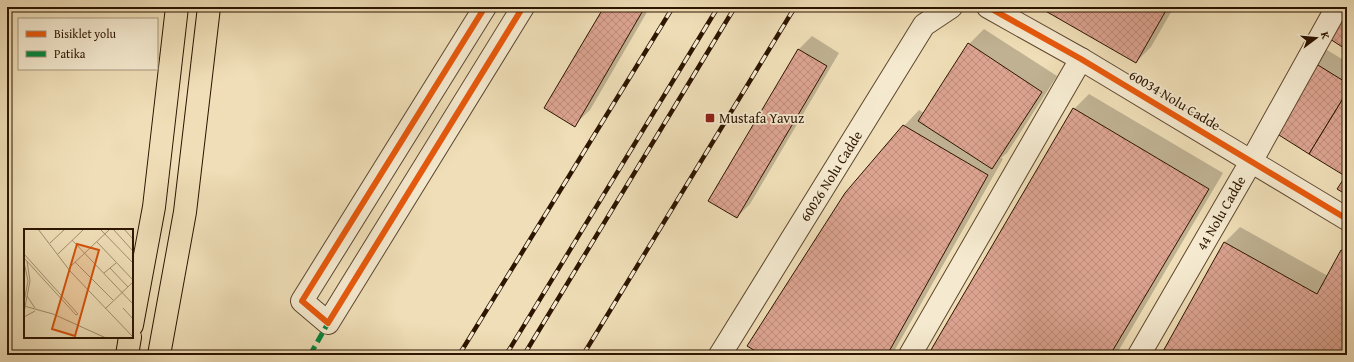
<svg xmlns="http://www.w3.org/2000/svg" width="1354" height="362" viewBox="0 0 1354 362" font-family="'Gentium Book Plus',serif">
<defs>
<pattern id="building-cross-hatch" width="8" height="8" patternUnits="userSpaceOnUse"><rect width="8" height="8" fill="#dba390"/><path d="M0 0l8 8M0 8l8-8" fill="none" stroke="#bc8b7a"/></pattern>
</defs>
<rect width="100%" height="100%" fill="#efdeb7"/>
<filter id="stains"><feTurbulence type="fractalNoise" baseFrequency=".005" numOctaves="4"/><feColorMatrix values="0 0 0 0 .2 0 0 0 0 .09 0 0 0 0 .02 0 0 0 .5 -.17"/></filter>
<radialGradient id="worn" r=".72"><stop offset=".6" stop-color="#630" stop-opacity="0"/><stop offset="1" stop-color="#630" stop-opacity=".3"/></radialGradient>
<g fill="#0003">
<path d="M605 7H650L590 110 574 125Z"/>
<path d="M1045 7H1174L1151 47 1136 62Z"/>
<path d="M984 29 1057 76 1007 153 1001 158 1003 159 892 355H764L904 126 919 110 924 113 969 44Z"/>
<path d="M812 36 839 53 750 204 737 217 710 201 799 49Z"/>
<path d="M1327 50 1347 62V194V176L1272 130 1314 63Z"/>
<path d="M1089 94 1223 173 1116 355H929L1074 109Z"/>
<path d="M1240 227 1328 276 1342 251 1347 246V355H1162L1225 242Z"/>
</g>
<g fill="url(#building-cross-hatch)" stroke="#2d1500">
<path d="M604 7H645L575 127 544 108Z"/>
<path d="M1043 7H1168L1136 63 1042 9Z"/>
<path d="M1347 11V50L1330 39Z"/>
<path d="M968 43 1042 92 992 169 918 121Z"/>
<path d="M798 49 827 66 737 218 708 201Z"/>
<path d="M1313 62 1347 83V92L1309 154 1271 130Z"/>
<path d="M1347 92V174L1345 176 1309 154Z"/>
<path d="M1073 108 1209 189 1110 355H928Z"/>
<path d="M903 125 988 175 887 355H762L747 346 845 193Z"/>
<path d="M1347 174V195L1337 189Z"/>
<path d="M1224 242 1317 294 1341 250 1347 253V355H1161Z"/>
</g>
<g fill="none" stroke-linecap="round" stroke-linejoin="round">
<g stroke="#5e472e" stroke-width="24">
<g id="minor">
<path d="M485 7 302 301 328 323 523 7"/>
<path d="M988 7 1081 59 1347 219"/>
<path d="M720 355 924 25 951 7"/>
<path d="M910 355 1081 59"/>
<path d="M1139 355 1252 160 1337 7"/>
</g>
</g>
<g stroke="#2d1500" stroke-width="24">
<g id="major">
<path d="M132 325 154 207 177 7"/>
<path d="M127 355 130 337"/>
<path d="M159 355 185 212 209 7"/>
</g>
</g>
<use href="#minor" stroke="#f5ead0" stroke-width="22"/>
<use href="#major" stroke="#efdeb7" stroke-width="22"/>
<g stroke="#2d1500" stroke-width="4.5">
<g id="rail">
<path d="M459 355 673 7"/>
<path d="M506 355 718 7"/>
<path d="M524 355 735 7"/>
<path d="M583 355 795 7"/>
</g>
</g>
<use href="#rail" stroke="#f5ead0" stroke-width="3" stroke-dasharray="9" stroke-linecap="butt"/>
<path stroke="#00873e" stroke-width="5" stroke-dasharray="10 5" stroke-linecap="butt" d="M310 355 328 323"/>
<g stroke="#f5ead0" stroke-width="8">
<g id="cycleway">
<path d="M485 7 302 301 328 323 523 7"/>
<path d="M988 7 1081 59 1347 219"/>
</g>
</g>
<use href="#cycleway" stroke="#e8590c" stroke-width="6"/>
</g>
<rect fill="#8f2418" stroke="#f5ead0" stroke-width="1.5" x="705" y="113" width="10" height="10" rx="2"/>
<g text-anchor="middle" stroke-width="3.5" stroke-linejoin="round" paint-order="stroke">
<g font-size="14" fill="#2d1500" stroke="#f5ead0">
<text transform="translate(1175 100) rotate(31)" y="5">60034 Nolu Cadde</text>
<text transform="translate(831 176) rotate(-58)" y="5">60026 Nolu Cadde</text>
<text transform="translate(1221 213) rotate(-60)" y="5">44 Nolu Cadde</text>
</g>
<g font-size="14" fill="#2d1500" stroke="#f5ead0" text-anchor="start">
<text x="719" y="123">Mustafa Yavuz</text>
</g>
</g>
<g transform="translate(24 229)">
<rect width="109" height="109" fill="#efdeb7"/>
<path fill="none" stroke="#a18e6e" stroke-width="1" d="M14 0 46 42 109 108M76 0 109 34M89 0 109 22M100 0 109 10M48 11 109 75M73 13 109 51M26 14 41 0M0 25 54 85M34 25 60 0M0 29 52 86 54 85M0 33 4 52 0 73M51 33 89 71M45 39 86 0M86 39 104 58M80 44 92 34M3 67 11 79M0 77 29 85 82 109M99 79 109 90M81 80 109 53M0 83 6 52 3 32M0 88 11 82"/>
<path fill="#d5520b" fill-opacity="0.15" stroke="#d5520b" stroke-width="2" d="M53 15 75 21 51 107 28 100Z"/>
<rect width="109" height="109" fill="none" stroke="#2d1500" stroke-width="2"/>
</g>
<rect width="1354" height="362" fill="none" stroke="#efdeb7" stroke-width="24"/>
<rect x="8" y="8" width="1338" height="346" fill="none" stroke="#2d1500" stroke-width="2"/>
<rect x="12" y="12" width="1330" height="338" fill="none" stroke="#2d1500"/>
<rect x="18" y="18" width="140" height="52" fill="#f5ead0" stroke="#a5957d"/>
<rect x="26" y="31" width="20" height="6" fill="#e8590c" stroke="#a5957d"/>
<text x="54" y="38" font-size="12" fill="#2d1500">Bisiklet yolu</text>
<rect x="26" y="51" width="20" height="6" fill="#00873e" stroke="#a5957d"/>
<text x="54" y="58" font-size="12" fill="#2d1500">Patika</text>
<g transform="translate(1316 38) rotate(74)" stroke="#f5ead0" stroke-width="3" paint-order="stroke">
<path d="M0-3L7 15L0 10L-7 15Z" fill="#2d1500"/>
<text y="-6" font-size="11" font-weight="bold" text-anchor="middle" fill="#2d1500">K</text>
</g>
<rect width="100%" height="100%" filter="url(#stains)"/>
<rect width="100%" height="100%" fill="url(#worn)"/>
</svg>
